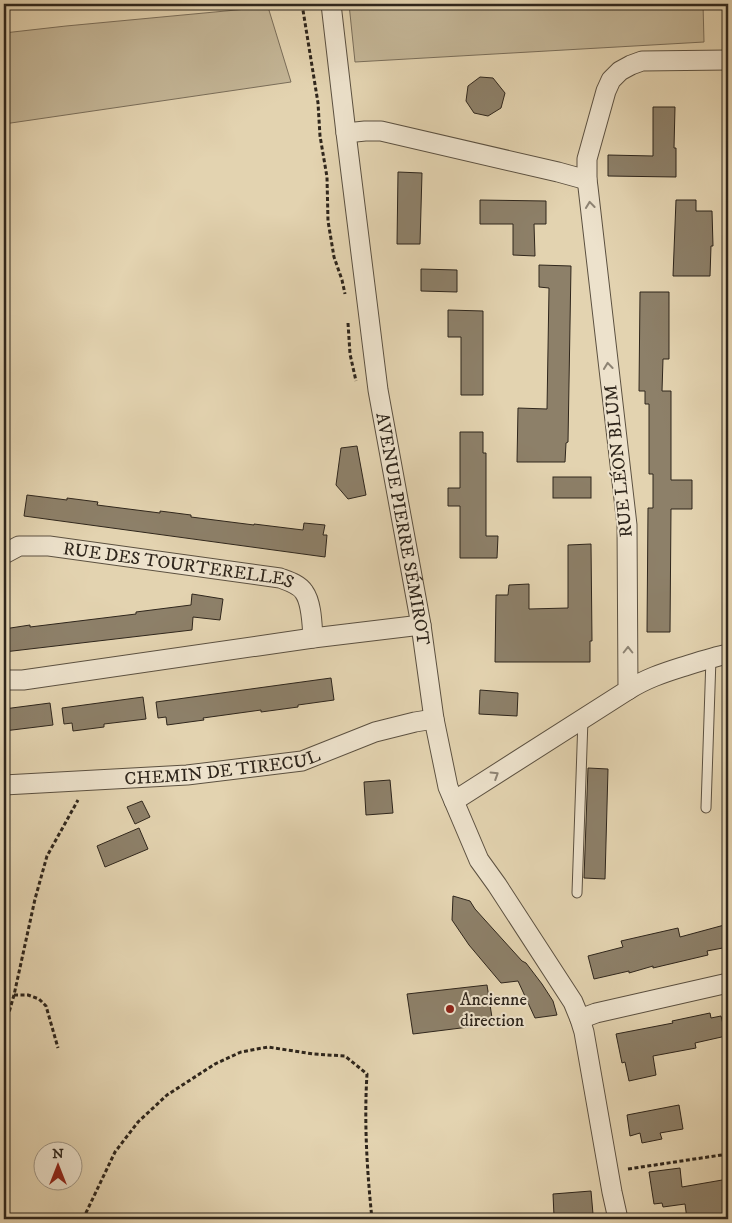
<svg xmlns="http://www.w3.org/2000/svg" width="732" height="1223" viewBox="0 0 732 1223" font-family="'IM FELL DW Pica',serif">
<rect width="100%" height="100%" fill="#e3d3b0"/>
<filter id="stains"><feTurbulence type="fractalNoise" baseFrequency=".004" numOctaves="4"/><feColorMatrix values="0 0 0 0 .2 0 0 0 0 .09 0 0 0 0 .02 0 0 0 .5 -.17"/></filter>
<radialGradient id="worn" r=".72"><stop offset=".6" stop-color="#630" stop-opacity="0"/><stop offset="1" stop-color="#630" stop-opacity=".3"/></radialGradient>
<g fill="#c4b697" stroke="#7a6e5a">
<path d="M349 4H703L704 42 355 62Z"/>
<path d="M268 7 291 82 4 124V33L66 26Z"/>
</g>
<g fill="#8d8069" stroke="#2f261c">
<path d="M480 77 493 78 505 93 501 108 488 116 474 113 466 101 468 86Z"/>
<path d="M653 107H675L674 148H676V177L608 176V155L653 156Z"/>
<path d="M398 172 422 173 420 244H397Z"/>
<path d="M480 200 546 201V224H534L535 256 513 255V224H480Z"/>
<path d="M676 200H696V211H712L713 246H711L710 276H673Z"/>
<path d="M539 265 571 266 568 442 566 443 565 462H517L518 408 547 409 549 288 539 287Z"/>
<path d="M421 269 457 270V292L421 291Z"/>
<path d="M640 292H669V359H663L662 391H671V480H692V509H671L670 632H647L648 508H653V474H649V404H645V391H639Z"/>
<path d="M448 310 483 311V395H461V337H448Z"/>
<path d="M460 432H483V453H486V536H498L497 558H460V506H448V488H460Z"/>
<path d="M357 446 366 495 348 499 336 485 341 448Z"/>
<rect x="553" y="477" width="38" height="21"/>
<path d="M27 495 67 500V498L98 502 97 505 160 513V511L191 515V517L254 525V524L303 530 304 523 325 525 323 535H327L325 557 24 516Z"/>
<path d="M591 544 592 641H590V662H495L496 595H508L509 585 529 584V609L568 608V545Z"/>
<path d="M192 594 223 599 220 620 193 617 192 630 4 652V629L30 625V627L136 614V612L191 605Z"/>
<path d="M331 678 334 700 298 705V707L261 712V710L203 718 204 720 167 725 166 717 158 718 156 702Z"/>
<path d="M480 690 518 693 517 716 479 714Z"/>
<path d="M143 697 146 719 104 724V727L73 731 72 723 64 724 62 708Z"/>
<path d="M50 703 53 725 4 731V709Z"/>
<path d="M588 768 608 769 605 879 584 878Z"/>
<path d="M390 780 393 813 366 815 364 782Z"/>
<path d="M142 801 150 817 135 824 127 807Z"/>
<path d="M139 828 148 849 105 867 97 846Z"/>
<path d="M453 896 470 901 475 909 522 961 526 963 542 984 553 1001 557 1015 535 1018 518 981 501 983 469 945 452 920Z"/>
<path d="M728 924V947L707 951 708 955 653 968V966L629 973V971L594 979 588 956 623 947 621 941 678 928 680 937Z"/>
<path d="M487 985 493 1024 413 1034 407 994Z"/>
<path d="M710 1013 711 1018 721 1016 726 1036 695 1043 696 1048 653 1056 656 1075 629 1081 625 1062 622 1063 616 1034 673 1023 672 1021Z"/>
<path d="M679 1105 683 1129 660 1133 662 1139 642 1143 640 1133 630 1136 627 1115Z"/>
<path d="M680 1168 682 1187 728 1179V1219H687L685 1204 663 1207 662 1203 654 1204 649 1172Z"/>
<path d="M591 1191 593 1214 554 1216 553 1194Z"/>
</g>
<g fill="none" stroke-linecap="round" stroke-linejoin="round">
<g stroke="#5c5141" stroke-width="11">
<g id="service">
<path d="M706 808 711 658"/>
<path d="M577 893 583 719"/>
</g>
</g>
<g stroke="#5c5141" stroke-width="21">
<g id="minor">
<path id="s1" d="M331 4 346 133 378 390 421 625 434 719 448 787 479 860 497 885 573 1002 580 1019 584 1032 612 1192 618 1219"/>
<path d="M346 133 365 131H381L558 172 587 180"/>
<path id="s2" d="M4 554 19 546H49L280 578C288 581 299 584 304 592 312 603 312 625 313 638"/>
<path d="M4 680H23L313 638 421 625"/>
<path d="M628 690C645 679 663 673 682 667 698 662 713 657 728 654"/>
<path id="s3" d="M4 785 187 775 302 761 375 732 415 722 434 719"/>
<path d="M454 801 628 690 627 525 588 187 587 180V159L606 91 611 80 620 71 631 65 642 61 728 60"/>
<path d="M580 1019 596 1013 728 983"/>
</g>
</g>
<g stroke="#2f261c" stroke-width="3" stroke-dasharray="4 2.5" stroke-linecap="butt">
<path d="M302 4 318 103 320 136 327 177 328 221 334 257 342 280 345 294"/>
<path d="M348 323 350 354 356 381"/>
<path d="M14 995H28L39 999 46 1006 58 1048"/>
<path d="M4 1030 14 995 35 899 47 856 78 800"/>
<path d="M628 1169 728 1154"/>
<path d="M83 1219 115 1152 138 1122 167 1095 215 1064 241 1052 268 1047 313 1054 345 1056 367 1074C364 1122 367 1171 372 1219"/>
</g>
<use href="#service" stroke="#ede2cc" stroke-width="9"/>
<use href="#minor" stroke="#ede2cc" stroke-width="19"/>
</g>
<defs><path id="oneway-chevron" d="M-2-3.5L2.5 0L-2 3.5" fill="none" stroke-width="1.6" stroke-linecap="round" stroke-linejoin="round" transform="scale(1.25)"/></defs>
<g stroke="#8e8474">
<use href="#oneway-chevron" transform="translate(590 205) rotate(-96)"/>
<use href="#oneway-chevron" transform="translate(608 366) rotate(-96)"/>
<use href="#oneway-chevron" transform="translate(628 650) rotate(-90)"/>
<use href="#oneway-chevron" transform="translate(495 775) rotate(-32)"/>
</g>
<circle fill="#8f2418" stroke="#ede2cc" stroke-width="2" cx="450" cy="1009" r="5"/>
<g text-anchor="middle" stroke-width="4" stroke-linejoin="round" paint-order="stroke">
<g font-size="18" fill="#2f261c" stroke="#ede2cc">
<text transform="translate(618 461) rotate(-96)" y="6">RUE LÉON BLUM</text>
<text dy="6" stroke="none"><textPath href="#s1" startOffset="530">AVENUE PIERRE SÉMIROT</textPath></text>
<text dy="6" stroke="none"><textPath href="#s2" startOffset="178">RUE DES TOURTERELLES</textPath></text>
<text dy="6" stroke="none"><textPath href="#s3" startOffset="219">CHEMIN DE TIRECUL</textPath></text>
</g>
<g font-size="18" fill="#2f261c" stroke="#ede2cc" text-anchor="start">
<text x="460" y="1005">Ancienne<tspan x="460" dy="21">direction</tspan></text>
</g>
</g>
<rect width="732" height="1223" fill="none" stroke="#e3d3b0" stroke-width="20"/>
<rect x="5" y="5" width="722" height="1213" fill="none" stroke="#2f261c" stroke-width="2.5"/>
<rect x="10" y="10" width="712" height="1203" fill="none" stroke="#2f261c"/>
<g transform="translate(58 1166)"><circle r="24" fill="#ede2cc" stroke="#a19786"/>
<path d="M0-4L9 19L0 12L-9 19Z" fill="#8f2418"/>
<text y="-8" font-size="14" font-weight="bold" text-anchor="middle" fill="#2f261c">N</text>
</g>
<rect width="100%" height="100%" filter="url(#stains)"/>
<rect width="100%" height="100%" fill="url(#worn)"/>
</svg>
